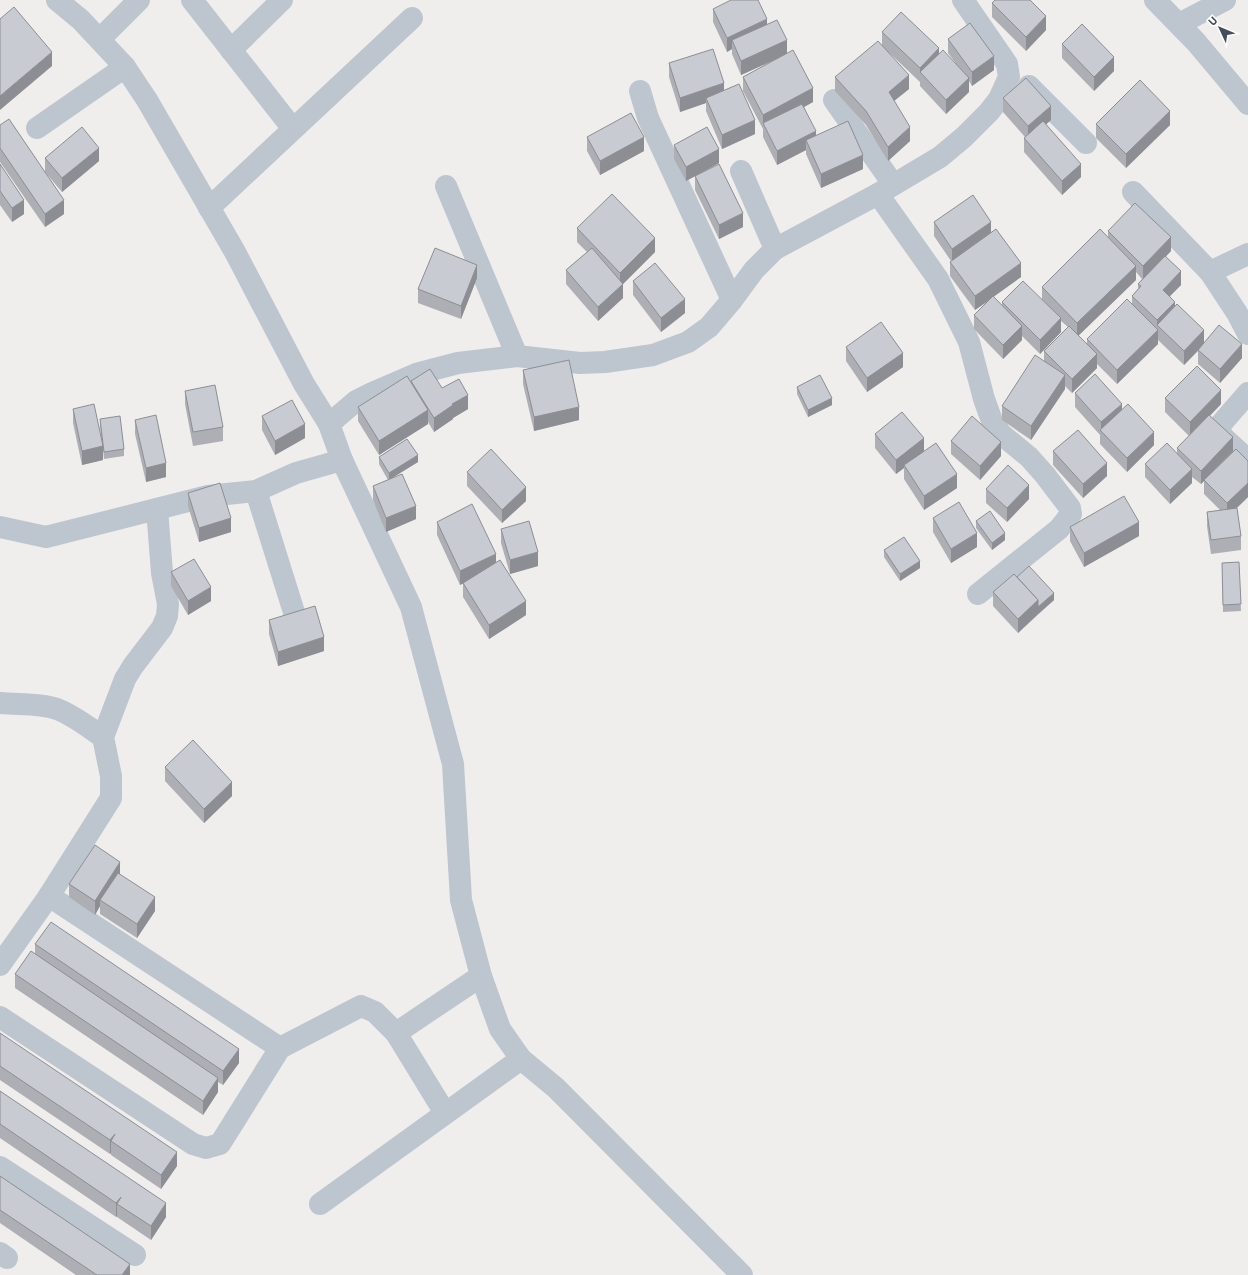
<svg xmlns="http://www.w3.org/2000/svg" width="1248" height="1275" viewBox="0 0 1248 1275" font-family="'IBM Plex Sans',sans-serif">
<rect width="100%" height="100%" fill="#f0eded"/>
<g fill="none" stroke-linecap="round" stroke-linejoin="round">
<g stroke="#bdc5cf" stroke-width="22">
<path d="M57 0 81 20 125 67 147 100 235 252 304 384 329 424"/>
<path d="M192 0 293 129"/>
<path d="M1155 0 1196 42 1248 104"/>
<path d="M1179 24 1225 0"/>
<path d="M100 39 139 0"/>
<path d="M231 50 282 0"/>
<path d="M1029 86 1086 143"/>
<path d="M640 91 648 118 732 300"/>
<path d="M834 100 893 184"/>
<path d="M37 128 125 67"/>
<path d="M741 171 775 249"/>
<path d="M446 186 517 356"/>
<path d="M1133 192 1210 272 1237 313 1248 334"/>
<path d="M878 194 938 279 969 342 984 399 992 421 1001 434 1029 457 1045 475 1070 508 1071 514 1059 529 978 594"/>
<path d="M209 208 412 18"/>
<path d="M1210 272 1248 254"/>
<path d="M1248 393 1221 424 1219 429 1223 437 1248 460"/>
<path d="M342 460 411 607 453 764 461 900 481 976 500 1029 521 1059 556 1088 742 1275"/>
<path d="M256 491 298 625"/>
<path d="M0 527 46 537 208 496 256 491 296 473 342 460 329 424 356 401 372 393 416 374 458 363 517 356 580 363 605 362 653 355 688 342 709 327 732 300 754 270 775 249 878 194 940 157 964 137 989 112 999 99 1009 77 1007 64 963 0"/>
<path d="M0 703C18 705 39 703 57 709 73 715 88 727 103 737"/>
<path d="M49 896 280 1048"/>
<path d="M0 965 49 896 111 798V776L103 737 125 679 133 666 162 628 167 616 168 604 162 573 157 509"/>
<path d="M0 1017 193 1144 206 1148 220 1144 280 1048 361 1006 375 1012 396 1033 445 1113"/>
<path d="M396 1033 481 976"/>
<path d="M0 1167 135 1255"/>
<path d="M320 1204 521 1059"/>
<path d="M0 1253 7 1258"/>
</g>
</g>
<g fill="#adafb5" fill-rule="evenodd">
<path d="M992 3 1046 30 1026 51 992 17Z"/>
<path d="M713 9 767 24 787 53 813 102 804 107 816 136 863 169 821 188 806 154V150L777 165 763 137V129L743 91V77L777 59 741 75 732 54V49L727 52 713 22Z"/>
<path d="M882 32 939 54 960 69 948 53V39L994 70 972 86 969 81V92L946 114 920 86V82L882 46Z"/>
<path d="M1062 44 1114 71 1094 91 1062 58Z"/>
<path d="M669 63 724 90 755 134 722 149 706 111V103L680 112 669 77Z"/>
<path d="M835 77 909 89 894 101 910 141 888 161 866 125 835 91Z"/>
<path d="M1003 98 1051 120 1046 124 1081 177 1062 195 1024 152V138L1025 137 1003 112Z"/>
<path d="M1096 124 1170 125 1126 168 1096 138Z"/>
<path d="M0 125 64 214 45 227 0 162Z"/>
<path d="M587 137 644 151 600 175 587 151Z"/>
<path d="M674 145 719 163 686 181 674 159Z"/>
<path d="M45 158 99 161 62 192 45 172Z"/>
<path d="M0 164 24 214 12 222 0 205Z"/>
<path d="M695 176 743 227 719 239 695 190Z"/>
<path d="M934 222 991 232 1021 277 993 297 1002 305V302L1042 299V287L1108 237V231L1171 251 1166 256 1181 285 1170 296 1175 306 1204 343 1242 358 1220 383 1198 364V351L1184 365 1158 340V344L1117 384 1097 364V368L1072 393 1065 386V389L1031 440 1002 420V406L1044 361V351L1068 327 1061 321V332L1040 354 1022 336V340L1003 359 974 329V315L990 300 975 310 950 276V262L951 261 934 236ZM1136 272 1142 279 1138 284V289L1132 296V303L1087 339V344L1078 336 1136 280Z"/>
<path d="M577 228 655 252 623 284V298L598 321 566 284V270L587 252 577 242Z"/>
<path d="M477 278 461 319 418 303V289Z"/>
<path d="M633 281 685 313 661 332 633 295Z"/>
<path d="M846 347 903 367 867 392 846 361Z"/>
<path d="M523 370 579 420 534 431 523 384Z"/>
<path d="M411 381 442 388 468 409 453 418V419L434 432 428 422V424L379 455 358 421V407L411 383Z"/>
<path d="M797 387 832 405 808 417 797 394Z"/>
<path d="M185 391 223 427V441L193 446 185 404Z"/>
<path d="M1075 393 1122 410 1154 445 1127 472 1100 444V435L1075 407Z"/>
<path d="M1165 398 1221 404 1210 416 1233 451 1248 497 1237 508 1241 536V550L1211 554 1207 526V512L1220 510 1204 494V481L1201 484 1192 477V483L1170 504 1145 477V464L1177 453V448L1189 436 1165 412Z"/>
<path d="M73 409 102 442 100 426V419L124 449V456L104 459 103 448V460L82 465 73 423Z"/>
<path d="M262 416 305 438 275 455 262 430Z"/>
<path d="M135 420 166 477 146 482 135 434Z"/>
<path d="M875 434 924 451 957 488 924 510 904 479V468L896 474 875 448Z"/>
<path d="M951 441 1001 456 980 480 951 454Z"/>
<path d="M1053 451 1107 476 1083 498 1053 465Z"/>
<path d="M379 457 418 462 391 478 416 519 386 532 373 500V486L388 480 379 464Z"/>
<path d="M467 472 526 501 502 523 467 486Z"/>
<path d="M986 489 1029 499 1007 522 986 503Z"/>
<path d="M188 493 231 532 199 542 188 506Z"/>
<path d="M933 518 977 547 951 563 933 532Z"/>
<path d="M976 521 1005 540 992 550 976 528Z"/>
<path d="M437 522 496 563 526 615 489 639 463 597V583L460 585 437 535Z"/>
<path d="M1070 527 1139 536 1084 567 1070 541Z"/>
<path d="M501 529 538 566 510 574 501 543Z"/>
<path d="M884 550 920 568 900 581 884 557Z"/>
<path d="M1239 562 1241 611 1223 612 1222 563Z"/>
<path d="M171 572 211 601 188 615 171 586Z"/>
<path d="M1017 577 1054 600 1018 633 993 606V592Z"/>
<path d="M269 620 324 651 278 666 269 634Z"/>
<path d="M165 767 232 796 204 823 165 781Z"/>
<path d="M120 874 155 911 137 938 100 914V906L95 915 69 897V884Z"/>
<path d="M35 944 239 1063 223 1085 218 1082V1092L203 1115 15 988V974L35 954Z"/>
<path d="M0 1033 177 1166 161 1189 111 1155V1153L110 1154 0 1080Z"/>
<path d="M0 1091 166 1217 151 1240 117 1217V1216L116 1217 0 1138Z"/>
<path d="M0 1176 130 1275H76L0 1223Z"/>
</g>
<g fill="#8d8e94">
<path d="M1046 16V30L1026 51V37Z"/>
<path d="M767 19V33L732 40V49L727 52V38Z"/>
<path d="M787 40V54L741 75V61Z"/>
<path d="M939 48V62L920 72V82V68Z"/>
<path d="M52 52V66L0 110V96Z"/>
<path d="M994 56V70L972 86V72Z"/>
<path d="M1114 57V71L1094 91V77Z"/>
<path d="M909 75V89L889 105V92Z"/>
<path d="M969 78V92L946 114V100Z"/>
<path d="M724 83V97L706 98V103L680 112V98Z"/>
<path d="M813 88V102L766 128 763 123V129V115Z"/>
<path d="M1051 106V120L1028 140V126Z"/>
<path d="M1170 111V125L1126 168V154Z"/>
<path d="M755 120V134L722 149V135Z"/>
<path d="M910 127V141L888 161V147Z"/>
<path d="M816 131V145L806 140V150L777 165V151Z"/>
<path d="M644 137V151L600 175V161Z"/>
<path d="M99 148V161L62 192V178Z"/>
<path d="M719 149V163L686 181V167Z"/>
<path d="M863 155V169L821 188V174Z"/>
<path d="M1081 164V177L1062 195V181Z"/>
<path d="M24 200V214L12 222V208Z"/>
<path d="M64 200V214L45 227V214Z"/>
<path d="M743 213V227L719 239V225Z"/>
<path d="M991 222V236L952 263V249Z"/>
<path d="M1171 237V251L1143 280V266Z"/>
<path d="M655 238V252L620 287V273Z"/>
<path d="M1021 263V277L975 310V296Z"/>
<path d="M477 265V278L461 319V306Z"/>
<path d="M1136 266V280L1077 337V323Z"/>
<path d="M1181 271V285L1163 303V290Z"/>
<path d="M623 284V298L598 321V307Z"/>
<path d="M685 299V313L661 332V318Z"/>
<path d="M1175 302V315L1157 325V320Z"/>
<path d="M1061 318V332L1040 354V340Z"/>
<path d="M1022 326V340L1003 359V345Z"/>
<path d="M1158 330V344L1117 384V370Z"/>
<path d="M1204 330V344L1184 365V351Z"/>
<path d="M1242 344V358L1220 383V369Z"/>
<path d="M903 353V367L867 392V378Z"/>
<path d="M1097 354V368L1072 393V379Z"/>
<path d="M1065 375V389L1031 440V426Z"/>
<path d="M1221 390V404L1190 436V422Z"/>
<path d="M468 395V409L453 418V419L434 432V418L452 404Z"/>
<path d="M832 398V405L808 417V410Z"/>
<path d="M1122 404V417L1101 431V422Z"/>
<path d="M579 407V420L534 431V417Z"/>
<path d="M428 410V424L379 455V441Z"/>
<path d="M305 424V438L275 455V441Z"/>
<path d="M1154 432V445L1127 472V458Z"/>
<path d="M1233 437V451L1204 480V481L1201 484V471Z"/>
<path d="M924 438V452L904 465V468L896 474V460Z"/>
<path d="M1001 442V456L980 480V466Z"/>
<path d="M103 446V460L82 465V451Z"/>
<path d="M418 455V462L389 480V473Z"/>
<path d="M166 463V477L146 482V468Z"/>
<path d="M1107 463V476L1083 498V484Z"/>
<path d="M1192 469V483L1170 504V490Z"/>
<path d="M957 474V488L924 510V496Z"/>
<path d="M1248 483V497L1227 517V503Z"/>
<path d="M1029 485V499L1007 522V508Z"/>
<path d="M526 487V501L502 523V510Z"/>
<path d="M416 506V519L386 532V518Z"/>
<path d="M231 518V532L199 542V528Z"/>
<path d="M1139 522V536L1084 567V553Z"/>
<path d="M977 533V547L951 563V549Z"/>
<path d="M1005 533V540L992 550V543Z"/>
<path d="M538 552V566L510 574V560Z"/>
<path d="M496 554V568L460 585V571Z"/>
<path d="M920 561V568L900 581V574Z"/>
<path d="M211 587V601L188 615V601Z"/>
<path d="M1054 593V600L1038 614V607Z"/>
<path d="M1038 600V614L1018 633V619Z"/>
<path d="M526 601V615L489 639V625Z"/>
<path d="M324 637V651L278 666V652Z"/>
<path d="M232 782V796L204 823V809Z"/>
<path d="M120 862V876L100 900V906L95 915V901Z"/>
<path d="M155 897V911L137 938V924Z"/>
<path d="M239 1049V1063L223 1085V1071Z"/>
<path d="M218 1078V1092L203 1115V1101Z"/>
<path d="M115 1134 111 1141V1153L110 1154V1140Z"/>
<path d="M177 1152V1166L161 1189V1175Z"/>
<path d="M121 1197 117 1204V1216L116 1217V1203Z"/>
<path d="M166 1203V1217L151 1240V1226Z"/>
<path d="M130 1264V1275H122Z"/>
</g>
<g fill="#c9cbd3" stroke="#8d8e94">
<path d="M731 0H758L767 19 727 38 713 9Z"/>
<path d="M995 0H1030L1046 16 1026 37 992 3Z"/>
<path d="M14 7 52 52 0 96V19Z"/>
<path d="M901 12 939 48 920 68 882 32Z"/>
<path d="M777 20 787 40 741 61 732 40Z"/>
<path d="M970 23 994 56 972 72 948 39Z"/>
<path d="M1082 24 1114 57 1094 77 1062 44Z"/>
<path d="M878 41 909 75 889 92 910 127 888 147 866 111 835 77Z"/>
<path d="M713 49 724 83 680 98 669 63Z"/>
<path d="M793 50 813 88 763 115 743 77Z"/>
<path d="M943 50 969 78 946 100 920 72Z"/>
<path d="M1026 78 1051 106 1028 126 1003 98Z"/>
<path d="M1140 80 1170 111 1126 154 1096 124Z"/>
<path d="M739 84 755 120 722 135 706 98Z"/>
<path d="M802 104 816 131 777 151 763 123Z"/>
<path d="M631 113 644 137 600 161 587 137Z"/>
<path d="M9 119 64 200 45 214 0 148V125Z"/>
<path d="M848 121 863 155 821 174 806 140Z"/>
<path d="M1043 121 1081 164 1062 181 1024 138Z"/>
<path d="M82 127 99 148 62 178 45 158Z"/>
<path d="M707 127 719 149 686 167 674 145Z"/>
<path d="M0 164 24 200 12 208 0 191Z"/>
<path d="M719 164 743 213 719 225 695 176Z"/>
<path d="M612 194 655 238 620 273 577 228Z"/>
<path d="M973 195 991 222 952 249 934 222Z"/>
<path d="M1135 203 1171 237 1143 266 1108 231Z"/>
<path d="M996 229 1021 263 975 296 950 262Z"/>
<path d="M1100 229 1136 266 1077 323 1042 287Z"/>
<path d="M435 248 477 265 461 306 418 289Z"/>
<path d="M592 248 623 284 598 307 566 270Z"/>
<path d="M1165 256 1181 271 1163 290 1175 302 1157 320 1132 296 1141 286 1138 284Z"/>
<path d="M655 263 685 299 661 318 633 281Z"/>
<path d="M1023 281 1061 318 1040 340 1002 302Z"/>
<path d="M993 296 1022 326 1003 345 974 315Z"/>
<path d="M1127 299 1158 330 1117 370 1087 339Z"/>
<path d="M1177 304 1204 330 1184 351 1157 325Z"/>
<path d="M881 322 903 353 867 378 846 347Z"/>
<path d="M1219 325 1242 344 1220 369 1198 350Z"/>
<path d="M1069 326 1097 354 1072 379 1044 351Z"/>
<path d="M1035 355 1065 375 1031 426 1002 406Z"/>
<path d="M569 360 579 407 534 417 523 370Z"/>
<path d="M1197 366 1221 390 1190 422 1165 398Z"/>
<path d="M430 369 442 388 459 379 468 395 452 404 453 405 434 418 411 381Z"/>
<path d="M1095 374 1122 404 1101 422 1075 393Z"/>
<path d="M820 375 832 398 808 410 797 387Z"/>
<path d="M407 376 428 410 379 441 358 407Z"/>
<path d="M215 385 223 427 193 432 185 391Z"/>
<path d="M292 400 305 424 275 441 262 416Z"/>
<path d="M94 404 103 446 82 451 73 409Z"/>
<path d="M1128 404 1154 432 1127 458 1100 430Z"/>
<path d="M902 412 924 438 896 460 875 434Z"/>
<path d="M156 415 166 463 146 468 135 420Z"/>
<path d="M1209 415 1233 437 1201 471 1177 448Z"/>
<path d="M120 416 124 449 104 452 100 419Z"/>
<path d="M972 416 1001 442 980 466 951 441Z"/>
<path d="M1078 430 1107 463 1083 484 1053 451Z"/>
<path d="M407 439 418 455 389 473 379 457Z"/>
<path d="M936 443 957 474 924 496 904 465Z"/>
<path d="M1167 443 1192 469 1170 490 1145 464Z"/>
<path d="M491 449 526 487 502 510 467 472Z"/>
<path d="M1236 449 1248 461V483L1227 503 1204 480Z"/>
<path d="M1008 465 1029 485 1007 508 986 489Z"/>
<path d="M402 474 416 506 386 518 373 486Z"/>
<path d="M220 483 231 518 199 528 188 493Z"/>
<path d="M1124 496 1139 522 1084 553 1070 527Z"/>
<path d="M959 502 977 533 951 549 933 518Z"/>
<path d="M472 504 496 554 460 571 437 522Z"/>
<path d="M1237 508 1241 536 1211 540 1207 512Z"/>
<path d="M990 511 1005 533 992 543 976 521Z"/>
<path d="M529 521 538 552 510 560 501 529Z"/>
<path d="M904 537 920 561 900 574 884 550Z"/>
<path d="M194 559 211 587 188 601 171 572Z"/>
<path d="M500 560 526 601 489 625 463 583Z"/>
<path d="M1239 562 1241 604 1223 605 1222 563Z"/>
<path d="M1029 566 1054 593 1038 607V600L1017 577Z"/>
<path d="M1014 574 1038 600 1018 619 993 592Z"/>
<path d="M315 606 324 637 278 652 269 620Z"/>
<path d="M193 740 232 782 204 809 165 767Z"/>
<path d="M95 845 120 862 95 901 69 884Z"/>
<path d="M118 873 155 897 137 924 100 900Z"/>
<path d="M51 922 239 1049 223 1071 35 944Z"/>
<path d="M31 951 218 1078 203 1101 15 974Z"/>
<path d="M0 1033 177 1152 161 1175 111 1141 115 1134 110 1140 0 1066Z"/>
<path d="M0 1091 166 1203 151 1226 117 1204 121 1197 116 1203 0 1124Z"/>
<path d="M0 1176 130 1264 122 1275H97L0 1210Z"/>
</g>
<g transform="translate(1220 28) rotate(314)" stroke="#ffffff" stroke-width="3" paint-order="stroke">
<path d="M0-3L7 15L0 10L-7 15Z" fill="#454d5a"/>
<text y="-6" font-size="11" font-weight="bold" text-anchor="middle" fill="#454d5a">U</text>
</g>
</svg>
